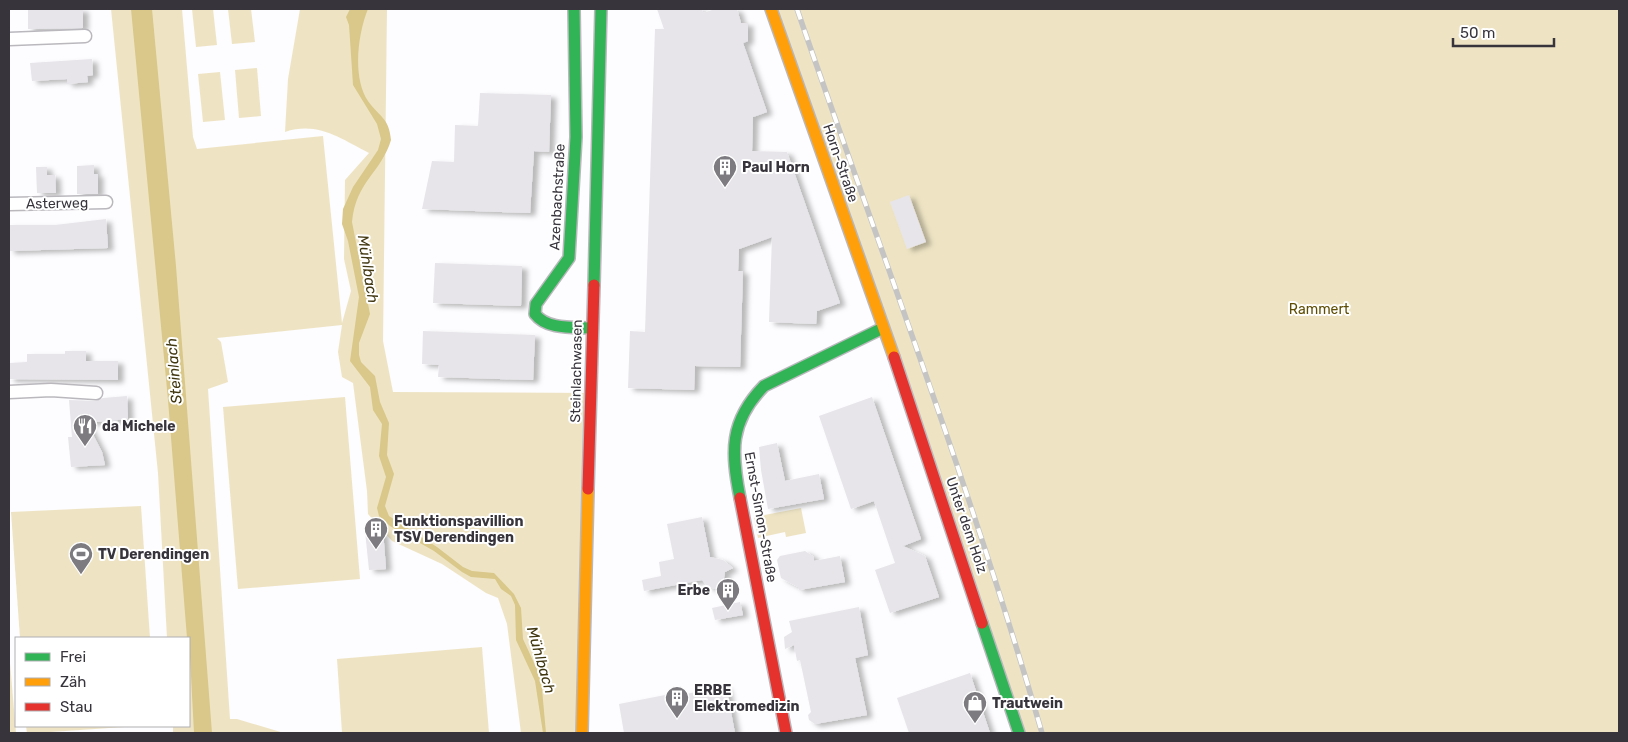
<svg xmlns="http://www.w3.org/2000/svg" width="1628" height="742" viewBox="0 0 1628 742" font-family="Rubik,sans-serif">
<defs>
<filter id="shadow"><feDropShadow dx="5.5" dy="3" stdDeviation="2.5" flood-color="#0004"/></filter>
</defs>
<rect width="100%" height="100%" fill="#fdfcfe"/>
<g fill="#eee4c4">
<path d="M111 9H182L193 137 197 149 323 136 342 323 351 291 344 259 345 180 369 153C341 139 318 121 285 132L288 79 300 9H387L383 341 393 392 590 393 582 733H521L507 624 498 598 486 593 442 564 392 541 368 514 367 491 353 383 342 377 338 352 342 325 217 338 221 342 228 382 208 389 230 719H237L284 733H173V726H189V638H167L158 473Z"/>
<path d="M192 9H213L217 45 196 47Z"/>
<path d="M228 9H251L255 42 232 44Z"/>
<path d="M771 9H1619V733H1019Z"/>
<path d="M257 68 261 116 239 118 235 70Z"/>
<path d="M220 72 225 120 203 122 198 74Z"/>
<path d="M345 397 360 579 238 589 223 407Z"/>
<path d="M141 506 150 638H20L11 512Z"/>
<path d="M801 508 806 533 786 537 785 532 758 538 754 517Z"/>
<path d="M482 647 489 733H342L337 659Z"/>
<path d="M9 651 16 733H9Z"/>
<path d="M26 726H139L36 733H27Z"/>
</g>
<g fill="#d9c889">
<path d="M131 9H152L176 266 212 733H194L189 638H187L168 400Z"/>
<path d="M350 9H368C358 33 352 78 368 101 379 117 389 117 391 140 381 173 356 181 352 222L370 314 359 343V355L361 362 375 376 380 402 389 423 387 455 394 474 385 506 389 516 437 547 463 567 472 571 494 573 514 594 521 608 523 639 541 678 546 733H543L535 681 516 640 515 605 511 596 501 589 495 579 471 577 462 572 434 551 390 526 379 516 377 508 386 477 379 456 382 424 373 410 370 387 350 361 359 297 348 241 342 224 343 209 353 187 378 150 381 139 377 124 353 85 349 25 346 17Z"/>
</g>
<g fill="#e7e5ea" filter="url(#shadow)">
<path d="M28 9H83V28L28 29Z"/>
<path d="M657 9H702L703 13 715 9H737L741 23H748V41L743 43 767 112 753 117 752 151 787 152 840 303 817 311 816 324 769 322 772 237 739 249 738 271H743L740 367 695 366 694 390 628 388 630 331 645 332 655 29H664Z"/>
<path d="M92 59 93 75 87 76 88 82 67 84V79L32 81 30 63Z"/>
<path d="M480 93 551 95 549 152 534 151 530 213 422 209 432 161 454 162 455 125 478 126Z"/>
<path d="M94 165V174H98V194H77V166Z"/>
<path d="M36 167H47V175H55L56 193H37Z"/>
<path d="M909 195 926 242 907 249 890 202Z"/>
<path d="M106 219 108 248 9 251V225H55Z"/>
<path d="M435 263 522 266 521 306 433 303Z"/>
<path d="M423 331 535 335 533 380 438 377 439 365 422 364Z"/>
<path d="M65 351H86V361H118V380L9 379V363L27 362V354H65Z"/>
<path d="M127 396 128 419 87 423 102 452 105 465 71 467 68 437H72L69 400 95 401 103 398Z"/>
<path d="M872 397 921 539 903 546 925 556 939 597 890 613 875 570 895 563 874 501 851 509 819 416Z"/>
<path d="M777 443 785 481 819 474 824 499 768 509 761 470 759 447Z"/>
<path d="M702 517 710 557 723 560 733 568 725 572 723 584 717 589 708 587 702 580 644 591 642 580 661 576 659 562 674 559 667 524Z"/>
<path d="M383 530 386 569 369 570 365 531Z"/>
<path d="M805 551 814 557V561L840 556 845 582 799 590 798 587 781 578 777 560 780 556Z"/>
<path d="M740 602 743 615 715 620 712 608Z"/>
<path d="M859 607 868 655 855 658 867 715 815 724 809 720 808 715 811 712 800 660 797 661 794 645 785 649 784 637 792 632 789 621Z"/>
<path d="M970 673 990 733H909L897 698Z"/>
<path d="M726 686 735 733H624L619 704 665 695 666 698Z"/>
</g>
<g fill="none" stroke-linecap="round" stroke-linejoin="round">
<g stroke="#bab8bd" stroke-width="15">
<g id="street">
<path d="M9 39 85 36"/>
<path d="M9 204 106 202"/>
<path d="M9 392 51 390 96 393"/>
</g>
</g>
<g stroke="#bab8bd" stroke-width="14">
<g id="fast">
<path d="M574 9 576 137 569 258 536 304 535 314C547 330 573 327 592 328"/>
<path d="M594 285 601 9"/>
<path d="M740 498C731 452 729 422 764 386L883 328"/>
<path d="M982 623 1019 733"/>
</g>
</g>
<g stroke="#bab8bd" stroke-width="14">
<g id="slow">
<path d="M771 9 894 357"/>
<path d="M582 733 588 489"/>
</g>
</g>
<g stroke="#bab8bd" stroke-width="14">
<g id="jam">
<path d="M894 357 982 623"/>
<path d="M588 489 594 285"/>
<path d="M740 498 786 733"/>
</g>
</g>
<use href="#street" stroke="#fff" stroke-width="12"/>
<use href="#fast" stroke="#30b455" stroke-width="11"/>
<use href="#slow" stroke="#ff9f0a" stroke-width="11"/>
<use href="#jam" stroke="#e5322d" stroke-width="11"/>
<g stroke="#c4c4c5" stroke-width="5.5">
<path id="rail" d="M797 9C880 250 971 488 1042 733"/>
</g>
<use href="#rail" stroke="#fff" stroke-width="4" stroke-dasharray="11" stroke-linecap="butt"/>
</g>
<defs>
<g id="building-pin" transform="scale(1.25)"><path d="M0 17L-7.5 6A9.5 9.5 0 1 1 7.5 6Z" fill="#7d7a80" stroke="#fff"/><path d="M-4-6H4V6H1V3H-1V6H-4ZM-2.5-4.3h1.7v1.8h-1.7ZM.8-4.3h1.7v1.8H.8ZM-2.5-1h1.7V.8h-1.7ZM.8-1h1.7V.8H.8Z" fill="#fff"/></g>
<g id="restaurant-pin" transform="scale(1.25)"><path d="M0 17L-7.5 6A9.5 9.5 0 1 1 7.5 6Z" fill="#7d7a80" stroke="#fff"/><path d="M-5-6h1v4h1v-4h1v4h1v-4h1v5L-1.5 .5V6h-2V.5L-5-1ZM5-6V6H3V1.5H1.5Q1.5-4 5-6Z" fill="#fff"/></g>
<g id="stadium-pin" transform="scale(1.25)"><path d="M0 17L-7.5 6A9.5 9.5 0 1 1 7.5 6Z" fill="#7d7a80" stroke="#fff"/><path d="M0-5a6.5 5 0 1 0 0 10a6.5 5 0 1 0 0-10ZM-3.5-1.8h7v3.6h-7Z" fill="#fff"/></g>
<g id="shop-pin" transform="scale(1.25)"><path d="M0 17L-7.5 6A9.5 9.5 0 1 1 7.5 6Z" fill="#7d7a80" stroke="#fff"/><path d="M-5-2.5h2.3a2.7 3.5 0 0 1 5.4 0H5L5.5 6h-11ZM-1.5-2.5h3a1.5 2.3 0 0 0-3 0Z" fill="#fff"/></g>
</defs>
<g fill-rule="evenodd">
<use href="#building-pin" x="725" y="167"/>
<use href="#restaurant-pin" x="85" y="426"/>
<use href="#building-pin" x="376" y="529"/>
<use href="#stadium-pin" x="81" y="554"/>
<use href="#building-pin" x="728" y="590"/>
<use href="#building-pin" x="677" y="698"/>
<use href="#shop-pin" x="975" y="703"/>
</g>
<g text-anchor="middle" stroke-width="4" stroke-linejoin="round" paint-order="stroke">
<g font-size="14" fill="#38343c" stroke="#fff">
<text transform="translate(841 163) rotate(71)" y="5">Horn-Straße</text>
<text transform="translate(557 197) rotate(-87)" y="5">Azenbachstraße</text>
<text transform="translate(57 203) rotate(-1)" y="5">Asterweg</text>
<text transform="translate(576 371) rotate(-89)" y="5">Steinlachwasen</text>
<text transform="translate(761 517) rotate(80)" y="5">Ernst-Simon-Straße</text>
<text transform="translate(967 525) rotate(71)" y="5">Unter dem Holz</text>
</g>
<g font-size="14" font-weight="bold" fill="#38343c" stroke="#fff" text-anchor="start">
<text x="742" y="172">Paul Horn</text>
<text x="102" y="431">da Michele</text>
<text x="394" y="526">Funktionspavillion<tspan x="394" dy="16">TSV Derendingen</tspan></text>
<text x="98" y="559">TV Derendingen</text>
<text x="710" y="595" text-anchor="end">Erbe</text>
<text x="694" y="695">ERBE<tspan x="694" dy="16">Elektromedizin</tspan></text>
<text x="992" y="708">Trautwein</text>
</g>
<g font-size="14" fill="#5e4d02" stroke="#fff">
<text x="1319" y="314">Rammert</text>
</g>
<g font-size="15" font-style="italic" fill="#40360f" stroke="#fff">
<text transform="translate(368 269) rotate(81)" y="5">Mühlbach</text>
<text transform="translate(174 371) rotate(-95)" y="5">Steinlach</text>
<text transform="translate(541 660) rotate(74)" y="5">Mühlbach</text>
</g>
</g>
<rect width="1628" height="742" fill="none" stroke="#38343c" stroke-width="20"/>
<rect x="15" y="637" width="175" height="90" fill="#ffffff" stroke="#afaeb1"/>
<rect x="25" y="653" width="25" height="8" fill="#30b455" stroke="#afaeb1"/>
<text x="60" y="662" font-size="15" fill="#38343c">Frei</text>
<rect x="25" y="678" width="25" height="8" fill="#ff9f0a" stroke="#afaeb1"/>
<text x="60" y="687" font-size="15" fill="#38343c">Zäh</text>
<rect x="25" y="703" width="25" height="8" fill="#e5322d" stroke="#afaeb1"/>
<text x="60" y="712" font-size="15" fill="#38343c">Stau</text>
<path d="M1453 38v8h101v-8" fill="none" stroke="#38343c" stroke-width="2.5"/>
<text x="1460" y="38" font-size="15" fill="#38343c" stroke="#ffffff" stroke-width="4" paint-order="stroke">50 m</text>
</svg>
